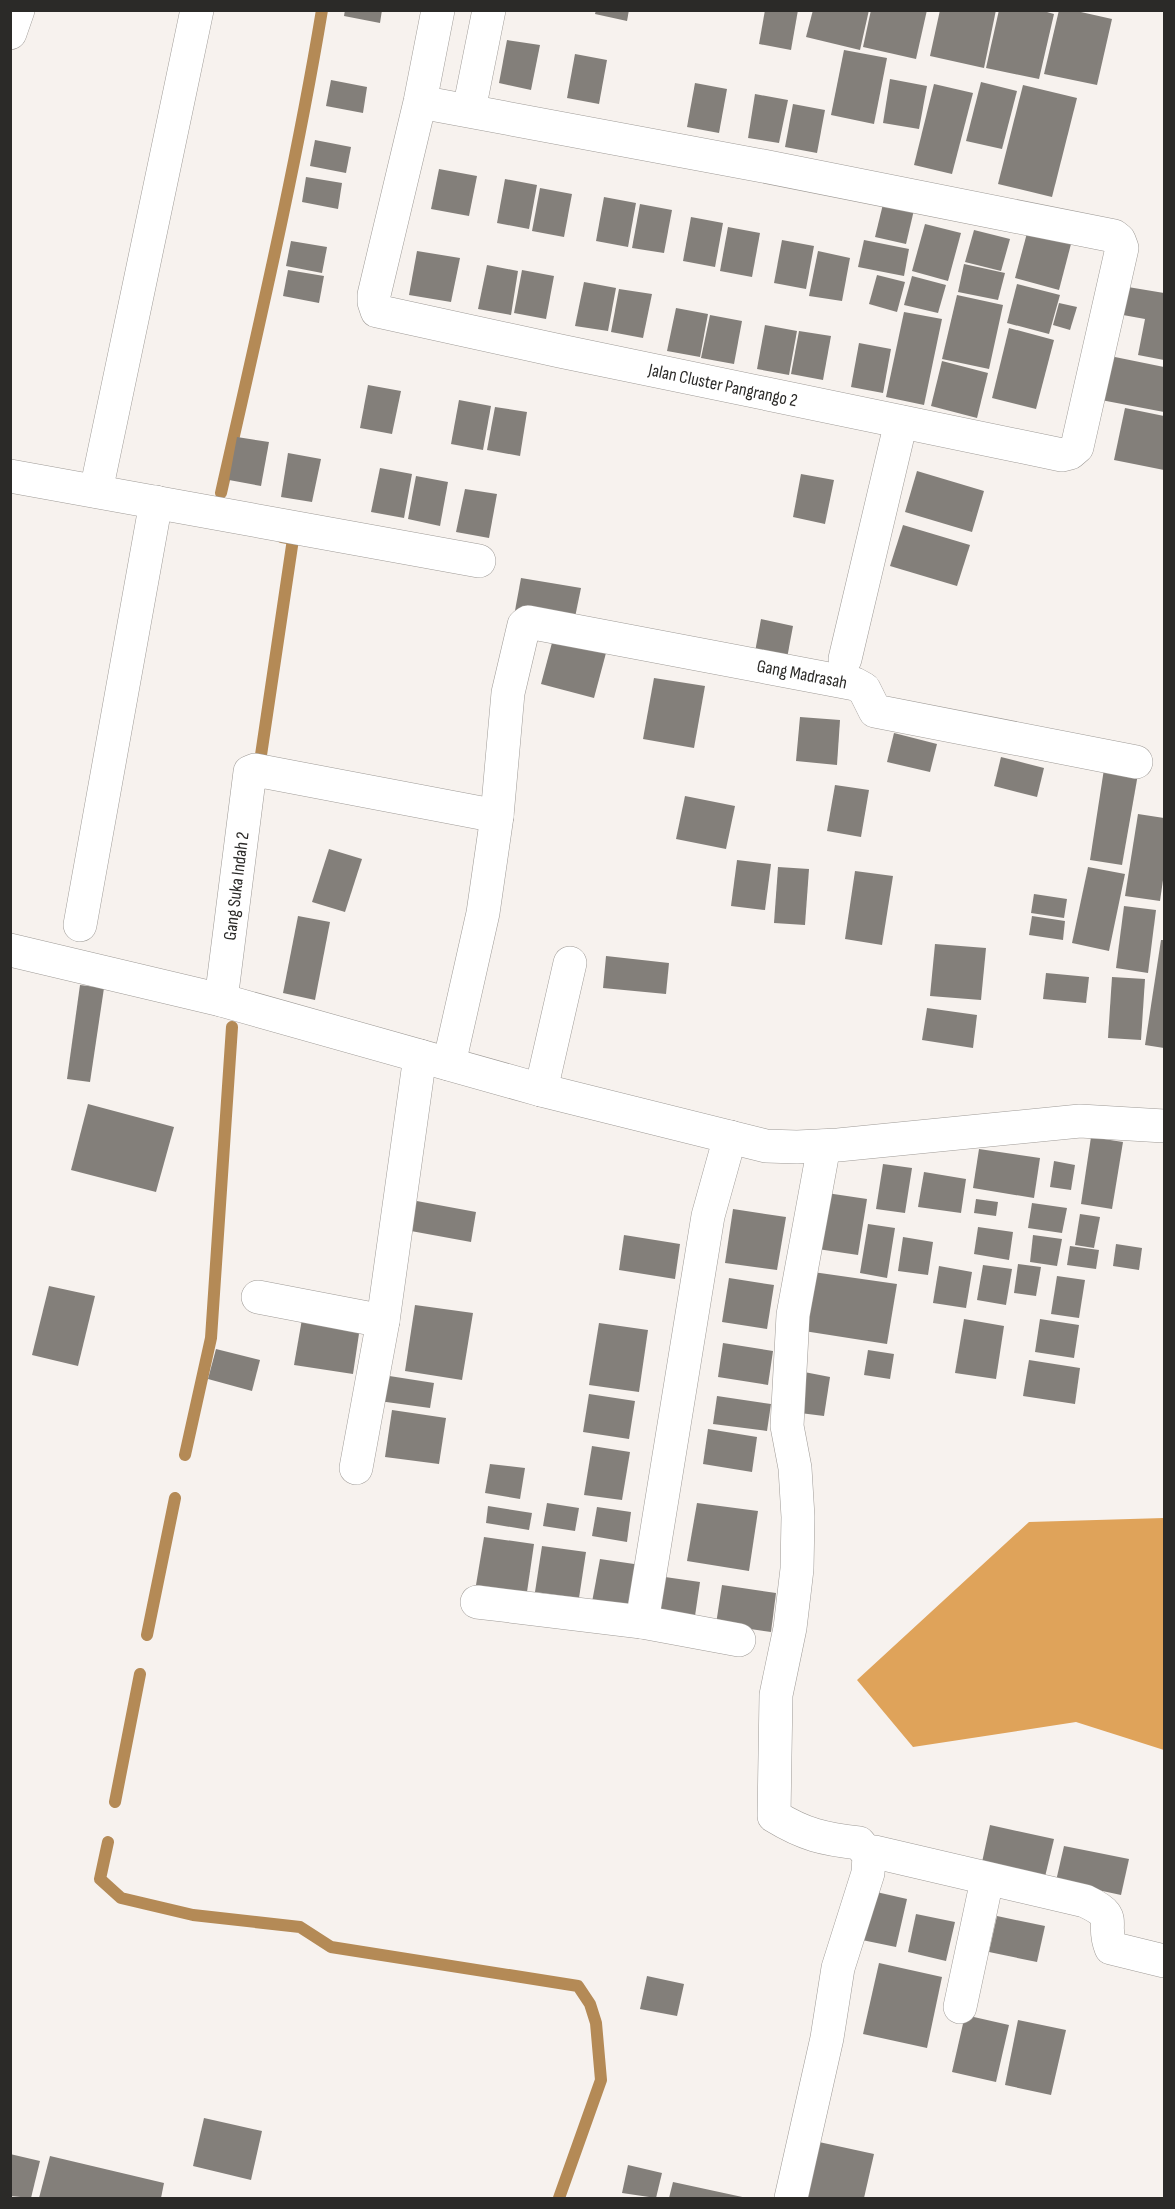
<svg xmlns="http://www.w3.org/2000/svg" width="1175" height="2209" viewBox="0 0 1175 2209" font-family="'Sofia Sans Condensed',sans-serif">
<rect width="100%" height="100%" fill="#f7f2ee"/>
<path fill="#dfa35a" d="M1164 1518V1750L1076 1722 913 1747 857 1680 1029 1522Z"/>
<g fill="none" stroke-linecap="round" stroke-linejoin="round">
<g stroke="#b48a56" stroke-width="12">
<path d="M221 493C257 333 295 173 322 10"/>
<path d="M261 755 293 539 282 537"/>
<path d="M185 1455 211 1338 232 1027"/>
<path d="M147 1635 175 1498"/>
<path d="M115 1802 140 1674"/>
<path d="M108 1842 100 1879 121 1898 193 1915 300 1927 331 1947 578 1986 590 2004 596 2023 601 2080 559 2198"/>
</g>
</g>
<g fill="#837f7a">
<path d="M345 10H382L380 23 344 16Z"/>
<path d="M596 10H629L627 21 595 14Z"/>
<path d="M765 10H798L791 50 759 44Z"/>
<path d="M813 10H869L860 50 806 37Z"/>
<path d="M871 10H927L916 59 863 47Z"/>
<path d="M940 10H996L984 68 930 56Z"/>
<path d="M999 10H1040L1054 14 1039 79 986 68Z"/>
<path d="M1059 10H1072L1112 19 1097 85 1044 74Z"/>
<path d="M507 40 540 45 531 90 499 83Z"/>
<path d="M844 50 887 58 874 124 831 115Z"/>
<path d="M575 54 607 60 599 104 567 98Z"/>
<path d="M890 79 927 86 919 129 883 123Z"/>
<path d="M331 80 367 87 363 113 326 106Z"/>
<path d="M981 82 1017 91 1002 149 966 141Z"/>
<path d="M695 83 727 89 719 133 687 127Z"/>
<path d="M934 84 973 93 952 174 914 165Z"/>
<path d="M1023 85 1077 98 1052 197 998 184Z"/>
<path d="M755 94 788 100 779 143 748 138Z"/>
<path d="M793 104 825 110 817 153 785 147Z"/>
<path d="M315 140 351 147 346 173 310 166Z"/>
<path d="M439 169 477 176 469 216 431 209Z"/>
<path d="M306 177 342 183 338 209 302 202Z"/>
<path d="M505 179 537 185 529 229 497 223Z"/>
<path d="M540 188 572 194 564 237 532 231Z"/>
<path d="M604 197 636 203 628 247 596 241Z"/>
<path d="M640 204 672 210 664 253 632 248Z"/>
<path d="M883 204 914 210 906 244 875 237Z"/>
<path d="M691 217 723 223 715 267 683 261Z"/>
<path d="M925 224 961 233 948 281 912 271Z"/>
<path d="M728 227 760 233 752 277 720 271Z"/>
<path d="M974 230 1010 239 1001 271 965 262Z"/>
<path d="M1027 233 1071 244 1059 290 1015 278Z"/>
<path d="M782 240 814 246 806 289 774 283Z"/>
<path d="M864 240 909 249 904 276 858 267Z"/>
<path d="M291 241 327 247 322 273 286 266Z"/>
<path d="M417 251 460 258 451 302 409 295Z"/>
<path d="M818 251 850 258 842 301 809 296Z"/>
<path d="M964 264 1005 273 998 300 958 292Z"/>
<path d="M487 265 518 271 511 315 478 309Z"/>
<path d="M288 270 324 276 319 303 283 296Z"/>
<path d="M522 270 554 276 546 319 514 313Z"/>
<path d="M877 275 905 282 897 312 869 304Z"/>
<path d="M912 276 946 285 938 313 904 305Z"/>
<path d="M584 282 616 288 608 331 575 326Z"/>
<path d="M1017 284 1060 295 1049 334 1007 323Z"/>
<path d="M1128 287 1164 293V360L1138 355 1145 319 1123 315Z"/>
<path d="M619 289 652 294 643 338 611 332Z"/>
<path d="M957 295 1003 305 989 369 942 359Z"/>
<path d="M1059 303 1077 307 1070 330 1053 325Z"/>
<path d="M676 308 708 314 700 357 667 351Z"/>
<path d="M904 312 942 319 924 405 886 397Z"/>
<path d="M710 315 742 321 734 364 701 358Z"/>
<path d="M765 325 797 331 789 375 757 369Z"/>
<path d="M1009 328 1054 340 1036 409 992 398Z"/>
<path d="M799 331 831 336 823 380 791 374Z"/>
<path d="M859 343 891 349 883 393 851 387Z"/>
<path d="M1110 356 1164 367V412L1101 400Z"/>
<path d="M942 361 988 373 977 418 931 406Z"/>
<path d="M368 385 401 391 392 434 360 428Z"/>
<path d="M459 400 491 406 483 450 451 444Z"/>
<path d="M495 407 527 412 520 456 487 450Z"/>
<path d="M1125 408 1164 416V470L1114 460Z"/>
<path d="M237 437 269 442 261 486 229 480Z"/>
<path d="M288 453 321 459 312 502 281 497Z"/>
<path d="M380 468 412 474 404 518 371 512Z"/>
<path d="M917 471 984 491 972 532 905 512Z"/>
<path d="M801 474 834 480 825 524 793 517Z"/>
<path d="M416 476 448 482 440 526 408 519Z"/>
<path d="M465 489 497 494 489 538 456 532Z"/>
<path d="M903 525 970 545 957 586 890 566Z"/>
<path d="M521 578 581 588 573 627 514 616Z"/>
<path d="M761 619 793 626 785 669 753 663Z"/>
<path d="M553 639 606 653 594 698 541 684Z"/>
<path d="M654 678 705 686 694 748 643 739Z"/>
<path d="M800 717 840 720 837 765 796 761Z"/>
<path d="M894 733 937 744 930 772 887 762Z"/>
<path d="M1001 757 1044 768 1037 797 994 786Z"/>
<path d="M1104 769 1138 774 1122 865 1090 860Z"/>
<path d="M835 785 869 790 861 837 827 831Z"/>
<path d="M685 796 735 806 726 849 676 839Z"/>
<path d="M1138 814 1164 818V873L1160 901 1125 896Z"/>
<path d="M329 849 362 859 345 912 312 902Z"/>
<path d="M737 860 771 864 765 910 731 906Z"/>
<path d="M778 867 809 869 805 925 774 923Z"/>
<path d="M1088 867 1125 874 1109 951 1072 943Z"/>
<path d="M855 871 893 876 882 945 845 939Z"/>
<path d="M1034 894 1067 899 1064 918 1031 913Z"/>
<path d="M1124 906 1156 910 1148 973 1116 968Z"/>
<path d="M298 916 330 922 315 1000 283 993Z"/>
<path d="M1032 916 1065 921 1063 940 1029 935Z"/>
<path d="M1161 940H1164V1048L1145 1045Z"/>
<path d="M935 944 986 948 981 1000 930 996Z"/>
<path d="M606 956 669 963 666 994 603 988Z"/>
<path d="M1046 973 1089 977 1086 1003 1043 999Z"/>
<path d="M1112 977 1145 979 1141 1040 1108 1038Z"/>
<path d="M80 985 104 988 90 1082 67 1079Z"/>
<path d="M927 1008 977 1015 973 1048 922 1040Z"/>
<path d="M88 1104 174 1127 156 1192 71 1170Z"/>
<path d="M1091 1137 1123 1142 1112 1209 1081 1204Z"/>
<path d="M979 1149 1040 1158 1034 1198 973 1188Z"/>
<path d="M1054 1161 1075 1165 1071 1190 1050 1187Z"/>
<path d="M883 1164 912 1168 905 1213 876 1209Z"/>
<path d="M924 1172 966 1179 961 1213 918 1207Z"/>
<path d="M820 1192 867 1199 858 1255 811 1248Z"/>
<path d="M406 1199 476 1212 471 1242 400 1229Z"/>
<path d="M976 1199 998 1202 996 1216 974 1213Z"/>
<path d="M1032 1203 1067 1208 1062 1233 1028 1228Z"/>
<path d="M733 1209 786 1217 777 1270 725 1263Z"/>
<path d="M1080 1214 1100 1217 1094 1248 1075 1245Z"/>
<path d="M868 1224 895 1228 887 1278 860 1273Z"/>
<path d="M978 1227 1013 1232 1009 1260 974 1254Z"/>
<path d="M624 1235 680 1244 675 1279 619 1270Z"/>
<path d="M1033 1235 1062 1239 1057 1266 1030 1262Z"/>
<path d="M903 1237 933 1242 928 1275 898 1271Z"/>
<path d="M1116 1244 1142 1248 1139 1270 1113 1266Z"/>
<path d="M1070 1246 1099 1250 1096 1269 1067 1265Z"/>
<path d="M1018 1264 1041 1267 1036 1296 1014 1293Z"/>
<path d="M983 1265 1012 1269 1006 1305 977 1300Z"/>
<path d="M939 1266 972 1272 966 1308 933 1303Z"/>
<path d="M813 1272 897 1284 887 1344 804 1331Z"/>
<path d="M1057 1276 1085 1280 1079 1318 1051 1314Z"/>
<path d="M729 1278 774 1285 767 1329 722 1322Z"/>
<path d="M49 1286 95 1296 78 1366 32 1355Z"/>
<path d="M415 1305 473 1313 462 1380 405 1371Z"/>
<path d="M302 1319 360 1327 353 1374 294 1365Z"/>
<path d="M964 1319 1004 1326 996 1379 955 1373Z"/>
<path d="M1040 1319 1079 1325 1074 1358 1035 1352Z"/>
<path d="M599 1323 648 1330 639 1392 589 1385Z"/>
<path d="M723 1343 773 1351 768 1385 718 1377Z"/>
<path d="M216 1349 260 1360 252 1391 208 1379Z"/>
<path d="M868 1350 894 1354 890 1379 864 1375Z"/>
<path d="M1029 1360 1080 1368 1075 1404 1023 1396Z"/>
<path d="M799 1371 830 1377 824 1416 792 1412Z"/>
<path d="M383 1375 434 1383 430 1408 379 1401Z"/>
<path d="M589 1394 635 1401 629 1439 583 1432Z"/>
<path d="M717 1396 771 1404 767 1431 713 1424Z"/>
<path d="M392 1410 446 1418 439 1464 385 1457Z"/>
<path d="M708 1429 757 1437 752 1472 703 1464Z"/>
<path d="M592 1446 630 1452 622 1500 584 1495Z"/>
<path d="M490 1464 525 1468 520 1499 485 1493Z"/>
<path d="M547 1503 579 1508 575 1531 543 1526Z"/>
<path d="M697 1503 758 1511 749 1571 687 1561Z"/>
<path d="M488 1506 532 1513 529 1530 486 1523Z"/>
<path d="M597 1507 631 1512 627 1542 592 1536Z"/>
<path d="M484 1537 534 1544 527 1592 476 1585Z"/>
<path d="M542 1546 586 1552 579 1598 535 1592Z"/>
<path d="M600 1559 641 1565 634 1608 592 1602Z"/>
<path d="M665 1577 700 1582 695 1616 660 1611Z"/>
<path d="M722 1585 776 1593 771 1632 716 1624Z"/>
<path d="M990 1825 1054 1839 1044 1881 981 1867Z"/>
<path d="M1064 1846 1129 1859 1121 1895 1056 1881Z"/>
<path d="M872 1891 907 1899 896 1947 862 1940Z"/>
<path d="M916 1914 955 1922 946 1961 908 1952Z"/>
<path d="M997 1916 1045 1926 1037 1962 989 1952Z"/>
<path d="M879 1963 942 1977 927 2048 863 2034Z"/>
<path d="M647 1976 684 1984 677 2016 640 2009Z"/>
<path d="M965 2015 1009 2025 996 2082 952 2072Z"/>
<path d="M1018 2020 1066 2030 1051 2095 1005 2085Z"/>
<path d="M204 2118 262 2131 251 2180 193 2166Z"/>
<path d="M819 2142 874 2154 864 2198H807Z"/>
<path d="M10 2154 40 2161 31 2198 10 2196Z"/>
<path d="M50 2156 164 2183 161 2198H39Z"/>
<path d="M628 2165 662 2173 656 2198 622 2193Z"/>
<path d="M673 2182 747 2198H669Z"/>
</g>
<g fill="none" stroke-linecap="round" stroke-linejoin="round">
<g stroke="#9f9b97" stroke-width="34">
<g id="minor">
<path d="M10 33 18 10"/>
<path d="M420 102 763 166 1114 236 1119 240 1122 248 1077 447 1070 453 1062 455 560 351 377 311 374 302V295L420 102 438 10"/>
<path d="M469 110 489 10"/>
<path d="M10 476 479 561"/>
<path d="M96 491 197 10"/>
<path d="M845 659 901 422"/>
<path d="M80 925 156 502"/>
<path d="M10 950 221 1000 541 1090 766 1146 797 1147 838 1145 1080 1121 1164 1126"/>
<path d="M221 1000 250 772 255 770 497 816"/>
<path d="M449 1064 483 913 497 816 508 693 524 625 528 622 855 684 864 689 875 711 1136 762"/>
<path d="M541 1090 570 963"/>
<path d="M730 1137 708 1216 642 1622 739 1640"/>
<path d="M258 1297 383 1321"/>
<path d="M356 1468 383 1321 420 1056"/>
<path d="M477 1602 642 1622"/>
<path d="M869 1855 875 1852 1085 1901C1121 1918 1100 1921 1111 1948L1164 1961"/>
<path d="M960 2007 987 1880"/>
<path d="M791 2198 827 2038 838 1968 868 1873 869 1855 859 1843C824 1839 805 1835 774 1816L776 1695 790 1628 797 1569 798 1517 795 1468 787 1426 793 1315 824 1146"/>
</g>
</g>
<use href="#minor" stroke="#fff" stroke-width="33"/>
</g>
<g text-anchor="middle" stroke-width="6" stroke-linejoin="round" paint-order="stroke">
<g font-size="18" fill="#2b2a28" stroke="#fff">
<text transform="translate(723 385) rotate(12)" y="6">Jalan Cluster Pangrango 2</text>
<text transform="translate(802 674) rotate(11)" y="6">Gang Madrasah</text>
<text transform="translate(236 886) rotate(-83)" y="6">Gang Suka Indah 2</text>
</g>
</g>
<rect width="1175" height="2209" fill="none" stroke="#2b2a28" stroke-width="24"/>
</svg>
